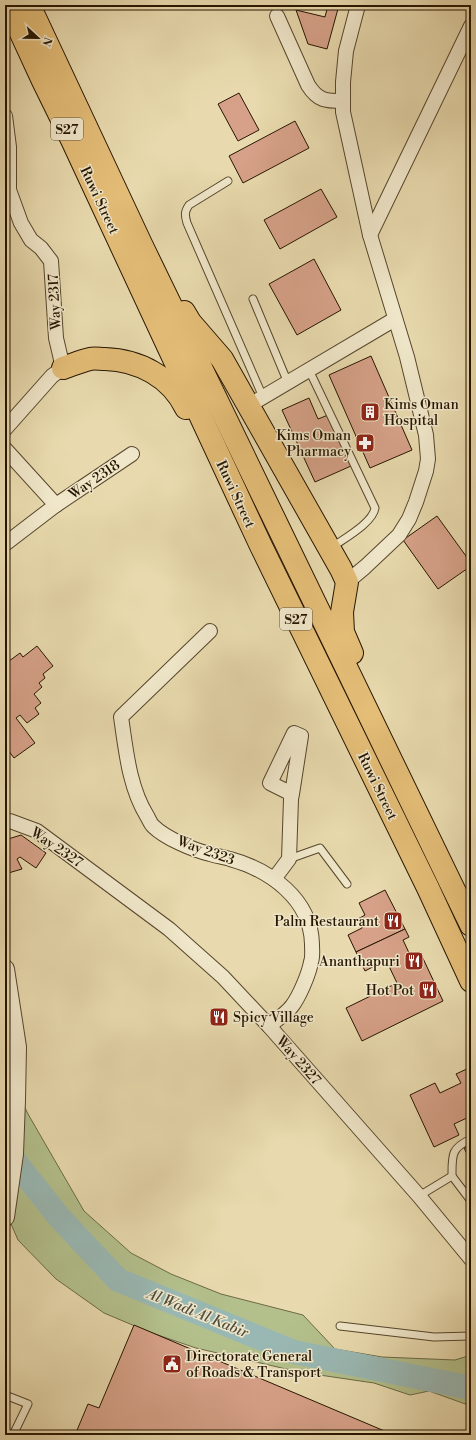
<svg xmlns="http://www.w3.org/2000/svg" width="476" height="1440" viewBox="0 0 476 1440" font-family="'Libre Bodoni',serif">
<rect width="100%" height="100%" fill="#e8daae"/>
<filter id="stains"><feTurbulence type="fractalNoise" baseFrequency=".005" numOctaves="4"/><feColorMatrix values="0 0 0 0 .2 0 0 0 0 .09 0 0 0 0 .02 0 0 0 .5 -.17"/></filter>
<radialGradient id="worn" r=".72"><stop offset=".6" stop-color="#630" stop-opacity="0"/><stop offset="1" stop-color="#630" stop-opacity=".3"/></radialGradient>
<path fill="#b3c08c" stroke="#6c6a46" d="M5 1067 28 1114 84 1211 131 1253 171 1274 221 1294 303 1315 335 1349 382 1357 455 1360 471 1355V1406L429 1391 410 1395 374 1383 299 1372 196 1348 149 1332 104 1313 56 1279 18 1240 5 1210Z"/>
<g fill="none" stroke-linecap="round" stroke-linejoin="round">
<path stroke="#9ab8b3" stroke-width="24" d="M5 1149 59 1217 118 1280 294 1352 471 1388"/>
</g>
<g fill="#d6a188" stroke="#261500">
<path d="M328 5H339L327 49 308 44 296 10 325 17Z"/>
<path d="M239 93 259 130 238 141 218 104Z"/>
<path d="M295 121 309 148 243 183 229 156Z"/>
<path d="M321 189 337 217 280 249 264 220Z"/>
<path d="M314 259 341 310 297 335 269 284Z"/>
<path d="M371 356 412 450 370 468 329 375Z"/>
<path d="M309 398 318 419 328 415 351 466 315 482 282 410Z"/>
<path d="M437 516 471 563V566L438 589 403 540Z"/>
<path d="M37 646 53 666 43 674 45 678 39 683 42 687 34 694 41 703 35 708 39 714 27 723 20 715 16 718 35 743 14 758 5 746V664L20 653 23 657Z"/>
<path d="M21 835 46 853 36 868 20 857 17 859 22 869 5 874V840Z"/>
<path d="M385 890 405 929 356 952 348 935 362 928 358 919 365 915 359 903Z"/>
<path d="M405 929 409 937 403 940 411 957 420 952 443 1001 362 1041 346 1008 397 983 386 960 365 971 356 952Z"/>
<path d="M471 1067V1116L454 1124 459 1135 434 1147 410 1095 435 1083 440 1093 461 1083 456 1074Z"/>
<path d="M471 1144V1162L464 1148Z"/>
<path d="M134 1325 394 1435H75L88 1404 99 1408Z"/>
</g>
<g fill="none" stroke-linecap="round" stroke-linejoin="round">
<g stroke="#56462c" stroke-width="9">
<g id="service">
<path d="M228 181 189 205C184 212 185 216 187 223L263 397"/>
<path d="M253 299 288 383"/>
<path d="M309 370 375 508C373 523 343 539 331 548"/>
<path d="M289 859 320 848 347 884"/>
<path d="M452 1176C452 1155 451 1148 471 1139"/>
<path d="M419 1196 452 1176 471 1201"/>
<path d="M340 1326 434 1337 471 1336"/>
<path d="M5 1395 28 1404 13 1435"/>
</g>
</g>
<g stroke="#56462c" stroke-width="16">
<g id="minor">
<path d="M277 16 308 85C318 101 326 101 343 101"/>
<path d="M5 116 9 147V190L21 223 31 240 41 248 51 261 56 338 63 368 52 376 5 429"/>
<path d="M370 235 471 26"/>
<path d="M248 406 395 319"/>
<path d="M5 449 56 505 5 544"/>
<path d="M56 505 132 454"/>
<path d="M347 582 365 567 399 535 409 519 416 502 426 471 428 459 426 435 407 357 370 235 343 112V82L346 51 358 5"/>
<path d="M210 631 121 717C126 750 129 787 147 816 149 819 150 823 153 826 165 838 193 850 210 854 216 856 224 857 230 859 270 870 311 899 312 944 312 950 313 957 311 962 309 974 299 997 292 1006 286 1014 276 1020 269 1026"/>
<path d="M5 821H10L37 831 169 929 223 977 269 1026 419 1196 471 1259"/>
<path d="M274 879 289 859 291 799 292 794 301 736 294 733 270 783 292 794"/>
</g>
</g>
<g stroke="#56462c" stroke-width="20">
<path id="tertiary" d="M5 969 17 1047 16 1100 14 1154 5 1217"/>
</g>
<g stroke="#261500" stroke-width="24">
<g id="primary">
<path d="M8 5 43 81 72 140 261 546 428 888 471 981"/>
<path d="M29 5 142 246 471 925"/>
<path d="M184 312 190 322 222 359 341 569 347 582 342 612 343 632 352 653"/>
<path d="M63 368C72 365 81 361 90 359 94 358 100 359 105 359 139 360 171 377 186 408"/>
</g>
</g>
<use href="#service" stroke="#f0e7ca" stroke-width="7"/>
<use href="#minor" stroke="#f0e7ca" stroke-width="14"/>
<use href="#tertiary" stroke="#f0e7ca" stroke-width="18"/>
<use href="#primary" stroke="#e4bd77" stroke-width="22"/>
</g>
<defs>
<g id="building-square" transform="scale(1)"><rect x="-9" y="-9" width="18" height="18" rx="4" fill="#8f2418" stroke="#f0e7ca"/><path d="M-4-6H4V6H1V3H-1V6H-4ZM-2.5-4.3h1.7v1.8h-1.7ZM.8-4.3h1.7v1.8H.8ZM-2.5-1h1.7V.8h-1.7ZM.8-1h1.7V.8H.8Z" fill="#fff"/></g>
<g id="pharmacy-square" transform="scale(1)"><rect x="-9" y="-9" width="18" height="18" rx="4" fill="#8f2418" stroke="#f0e7ca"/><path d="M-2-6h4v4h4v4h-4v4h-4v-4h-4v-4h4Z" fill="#fff"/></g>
<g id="restaurant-square" transform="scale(1)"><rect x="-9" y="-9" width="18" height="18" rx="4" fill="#8f2418" stroke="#f0e7ca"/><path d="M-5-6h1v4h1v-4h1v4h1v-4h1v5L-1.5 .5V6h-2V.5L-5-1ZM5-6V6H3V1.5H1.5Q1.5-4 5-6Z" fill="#fff"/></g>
<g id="civic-square" transform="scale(1)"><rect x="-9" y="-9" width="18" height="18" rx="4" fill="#8f2418" stroke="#f0e7ca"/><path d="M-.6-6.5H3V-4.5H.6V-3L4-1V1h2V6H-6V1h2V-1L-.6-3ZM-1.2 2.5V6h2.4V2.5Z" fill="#fff"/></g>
</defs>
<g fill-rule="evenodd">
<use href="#building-square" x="370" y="412"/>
<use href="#pharmacy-square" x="365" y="443"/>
<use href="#restaurant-square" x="393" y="921"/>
<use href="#restaurant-square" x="414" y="961"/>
<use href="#restaurant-square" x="428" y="990"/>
<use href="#restaurant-square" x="219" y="1017"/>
<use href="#civic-square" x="172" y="1364"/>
</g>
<g text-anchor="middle" stroke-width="3" stroke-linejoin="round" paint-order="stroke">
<g fill="#f0e7ca" stroke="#63543d" stroke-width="1">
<rect x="51" y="118" width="32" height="22" rx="3"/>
<rect x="280" y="608" width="32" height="22" rx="3"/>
</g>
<g font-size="13" font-weight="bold" fill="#261500">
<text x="67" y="134">S27</text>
<text x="296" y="624">S27</text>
</g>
<g font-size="14" fill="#261500" stroke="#f0e7ca">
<text transform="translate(100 200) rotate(65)" y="5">Ruwi Street</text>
<text transform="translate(54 302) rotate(-93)" y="5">Way 2317</text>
<text transform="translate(94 479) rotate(-34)" y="5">Way 2318</text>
<text transform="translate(236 494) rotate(65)" y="5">Ruwi Street</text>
<text transform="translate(378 786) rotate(64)" y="5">Ruwi Street</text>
<text transform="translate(57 847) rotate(34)" y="5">Way 2327</text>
<text transform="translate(206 850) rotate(20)" y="5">Way 2323</text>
<text transform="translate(299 1060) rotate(49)" y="5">Way 2327</text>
</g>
<g font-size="14" fill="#261500" stroke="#f0e7ca" text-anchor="end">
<text x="384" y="409" text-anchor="start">Kims Oman<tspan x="384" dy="16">Hospital</tspan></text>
<text x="351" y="440">Kims Oman<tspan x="351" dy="16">Pharmacy</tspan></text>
<text x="379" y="926">Palm Restaurant</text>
<text x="400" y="966">Ananthapuri</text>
<text x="414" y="995">Hot Pot</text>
<text x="233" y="1022" text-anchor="start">Spicy Village</text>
<text x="186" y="1361" text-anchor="start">Directorate General<tspan x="186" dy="16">of Roads &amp; Transport</tspan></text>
</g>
<g font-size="15" font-style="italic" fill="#4f4e3f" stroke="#f0e7ca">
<text transform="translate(198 1313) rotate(22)" y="5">Al Wadi Al Kabir</text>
</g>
</g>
<rect width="476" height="1440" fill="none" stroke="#e8daae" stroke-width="20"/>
<rect x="6" y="6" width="464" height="1428" fill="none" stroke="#261500" stroke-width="2"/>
<rect x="10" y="10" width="456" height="1420" fill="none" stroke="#261500"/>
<g transform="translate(38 38) rotate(112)" stroke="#f0e7ca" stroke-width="3" paint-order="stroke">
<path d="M0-3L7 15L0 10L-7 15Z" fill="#261500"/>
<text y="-6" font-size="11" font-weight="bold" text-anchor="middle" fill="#261500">N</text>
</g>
<rect width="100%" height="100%" filter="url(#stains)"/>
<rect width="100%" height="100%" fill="url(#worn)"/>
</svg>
